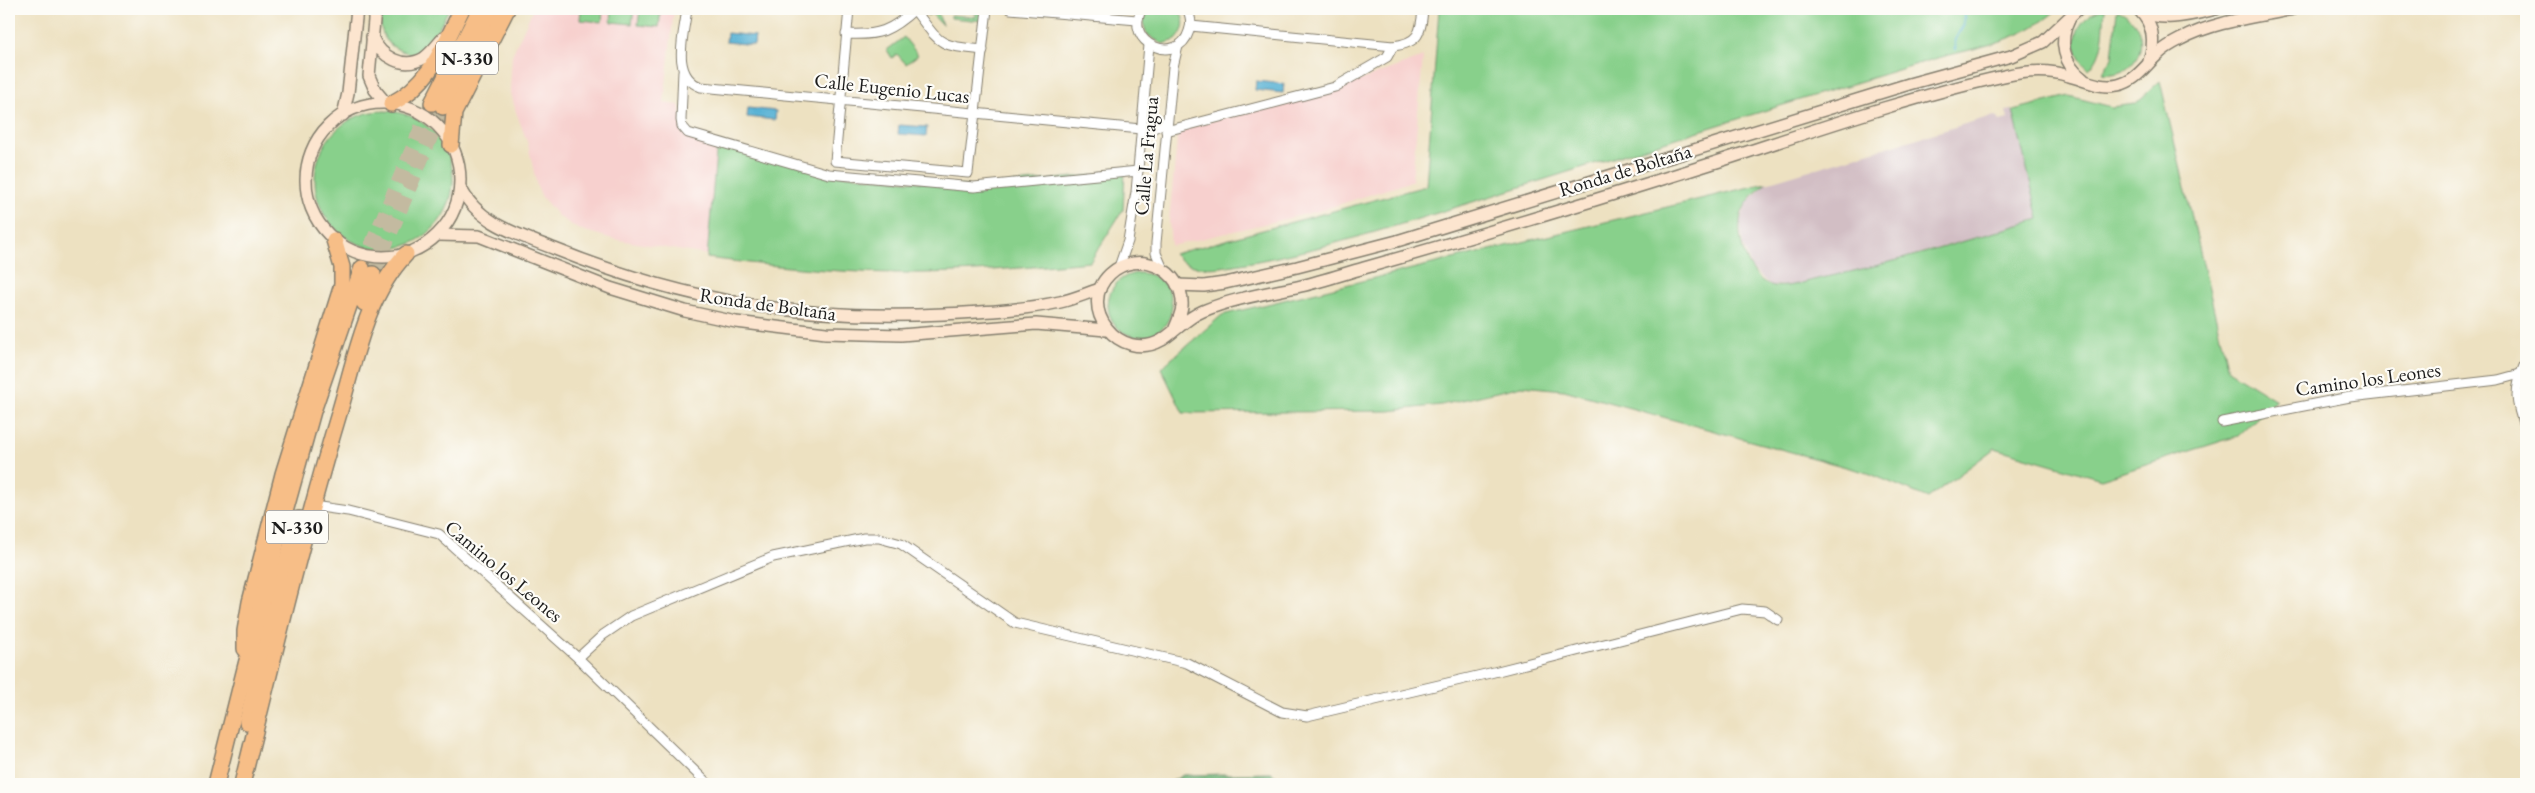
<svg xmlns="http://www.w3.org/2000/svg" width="2535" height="793" viewBox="0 0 2535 793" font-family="'EB Garamond',serif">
<rect width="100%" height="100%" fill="#fdfcf7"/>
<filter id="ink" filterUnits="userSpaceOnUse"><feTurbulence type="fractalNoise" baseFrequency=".02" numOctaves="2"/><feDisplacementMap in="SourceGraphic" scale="10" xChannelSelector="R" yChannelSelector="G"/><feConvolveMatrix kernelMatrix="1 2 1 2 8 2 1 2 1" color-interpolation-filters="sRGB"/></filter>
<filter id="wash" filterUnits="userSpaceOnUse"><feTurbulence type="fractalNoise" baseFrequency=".0096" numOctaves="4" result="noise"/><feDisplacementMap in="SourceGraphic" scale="20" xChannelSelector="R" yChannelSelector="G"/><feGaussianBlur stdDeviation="1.12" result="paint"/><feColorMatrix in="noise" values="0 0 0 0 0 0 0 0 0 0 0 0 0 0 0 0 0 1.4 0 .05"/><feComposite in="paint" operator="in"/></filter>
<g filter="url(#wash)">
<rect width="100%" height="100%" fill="#ede1c1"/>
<g fill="#f7d0ce">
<path d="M533 9H674L664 103 679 105 686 135 717 147 707 255 613 239 578 229 558 216 542 197 537 187 528 144 516 112 510 89 512 55Z"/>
<path d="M1423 57 1412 181 1319 211 1171 246 1169 221 1178 130 1347 85Z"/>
</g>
<path fill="#d2bec4" d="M2013 110 2040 219 1861 270 1790 286 1770 285 1752 269 1743 246 1740 222 1746 204 1766 183 1982 119 1995 116 2000 121 2008 119 2006 111Z"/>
<g fill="#88d08b" stroke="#527654">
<path d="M381 9H449C438 29 432 48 409 56V53C385 48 378 32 381 9Z"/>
<path d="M581 9H603L602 22 580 20Z"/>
<path d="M612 9H634L632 24 611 22Z"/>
<path d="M640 9H661L659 27 638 25Z"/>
<path d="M922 9H937L942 25 931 13 928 16Z"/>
<path d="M951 9 984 11 983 21 951 18V15L976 17V13Z"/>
<path d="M1149 9H1177C1187 19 1185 30 1176 40L1162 44 1148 35C1142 26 1143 17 1149 9Z"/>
<path d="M1439 9H2058C2022 41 1979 47 1934 59 1897 70 1860 82 1822 93 1712 127 1602 161 1492 196 1404 223 1314 254 1221 267 1205 269 1186 268 1174 254L1426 186Z"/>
<path d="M2105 9C2103 31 2105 53 2089 69 2064 50 2076 14 2105 9Z"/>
<path d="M2117 10C2156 25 2144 79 2102 74L2112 58Z"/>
<path d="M904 37 918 55 906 64 897 54 892 58 887 50Z"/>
<path d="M2160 81 2228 370 2276 400 2238 436 2101 479 1995 448 1928 498 1868 473 1564 390 1522 386 1441 405 1389 411 1183 413 1161 368 1222 315 1766 183C1757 191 1747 200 1742 212 1734 234 1747 281 1774 286 1791 288 1806 281 1822 278 1896 263 1967 240 2039 219L2013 110 2069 96 2112 107 2135 104Z"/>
<circle cx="384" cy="180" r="69"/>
<path d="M717 142 829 174 974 187 1125 172 1123 210 1090 262C1034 267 979 272 923 273 851 274 779 267 707 258Z"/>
<circle cx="1140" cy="305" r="32"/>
</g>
<path fill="#6eb277" stroke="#45674a" d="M1271 773 1289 784H1167L1183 775Z"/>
<g fill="#56b1d4" stroke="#396678">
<path d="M727 33 755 36 754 45 726 42Z"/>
<path d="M1256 81 1284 84 1283 93 1255 90Z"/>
<path d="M748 108 776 111 775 120 747 117Z"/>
<path d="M899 125 927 127 926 136 898 134Z"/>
</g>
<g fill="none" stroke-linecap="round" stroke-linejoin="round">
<path stroke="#56b1d4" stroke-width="2.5" d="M1955 49V40L1963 26 1965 9"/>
</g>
</g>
<g filter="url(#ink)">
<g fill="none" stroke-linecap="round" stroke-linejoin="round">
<g stroke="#c3baa0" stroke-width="15" stroke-dasharray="15 8" stroke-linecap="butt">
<path d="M362 268 432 103"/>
<path d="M373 274 443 107"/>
</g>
<g stroke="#847e6e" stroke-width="11">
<g id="street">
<path d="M687 9C684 34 670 76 701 87L1141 129 1154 128 1167 121"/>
<path d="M849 9 835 161 968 173 987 9"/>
<path d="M914 9C942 46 937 45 983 50"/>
<path d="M1010 9 1137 20"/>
<path d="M1142 9C1122 43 1178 67 1189 31 1192 23 1191 16 1187 9"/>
<path d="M1191 26 1393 46C1419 43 1421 33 1423 9"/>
<path d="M846 34C879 36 891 31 915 9"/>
<path d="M683 71 681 120 682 126 688 133 829 174 974 187 1138 171"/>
<path d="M1166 131 1335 87 1387 57 1393 46"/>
<path d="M1119 267 1128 241 1136 192 1149 45"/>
<path d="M1163 269 1156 253V243L1173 67 1178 46"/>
<path d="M2526 361C2513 390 2515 402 2526 431"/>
<path d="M2222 422 2350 397 2498 380 2520 374"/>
<path d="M313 506 348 511 439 534 578 658 708 784"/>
<path d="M578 658 603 635 631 616 773 557 864 538H879L901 544 1015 623 1187 663 1282 712 1307 716 1490 673 1742 609 1765 611 1778 620"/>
</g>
</g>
<g stroke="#847e6e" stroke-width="14">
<g id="secondary">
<path d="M375 9 369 76 375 90 386 103"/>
<path d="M2138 9C2162 24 2191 15 2216 9"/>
<path d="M2140 11C2154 25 2155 43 2149 61"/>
<path d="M2069 20C2058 41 2064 65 2083 79"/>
<path d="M372 37C381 57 403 70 424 58 431 53 437 45 443 38"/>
<circle cx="383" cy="180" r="77"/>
<path d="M343 115 348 93 357 9"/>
<path d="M460 187C478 224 520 235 555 249 686 302 803 321 944 314 982 312 1023 310 1060 302 1074 299 1087 293 1100 289"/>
<path d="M438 235 479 236 610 288 685 311 736 322 826 333 901 335 1036 324 1106 330"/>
<path d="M1177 285 1204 286 1225 283 1297 267 1397 241 1909 84 2011 56 2043 42 2078 9"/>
<path d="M1175 328C1178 321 1181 314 1182 307 1185 269 1137 248 1110 274 1075 307 1120 364 1162 340 1176 331 1186 318 1203 311 1234 298 1269 293 1301 286 1322 281 1343 274 1364 268 1485 234 1606 197 1726 159 1818 129 1910 97 2004 76 2025 71 2048 69 2069 76 2085 80 2100 89 2118 85 2136 81 2144 67 2157 55 2164 48 2173 43 2181 39 2215 21 2256 17 2293 9"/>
</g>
</g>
<g stroke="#847e6e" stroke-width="18">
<g id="highway">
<path d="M432 103 480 9"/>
<path d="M391 104C431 83 443 47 462 9"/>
<path d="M443 107 492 9"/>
<path d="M451 145 454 113 507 9"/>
<path d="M364 303 373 274"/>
<path d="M245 649V631L250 602 283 474 342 285V267L334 240"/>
<path d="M247 722 274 604 299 519"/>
<path d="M216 784 278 537 313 411 362 268"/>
<path d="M242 784C273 659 303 533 340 410 356 356 366 296 406 254"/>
</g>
</g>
<use href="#street" stroke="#fff" stroke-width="9"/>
<use href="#secondary" stroke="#fce5cf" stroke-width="11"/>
<use href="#highway" stroke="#f7be87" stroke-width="15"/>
</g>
</g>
<g text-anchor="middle" stroke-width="4.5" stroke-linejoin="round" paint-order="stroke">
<g fill="#fdfcf7" stroke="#605f5e" stroke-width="1">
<rect x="436" y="41.5" width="62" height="33" rx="4"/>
<rect x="266" y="510.5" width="62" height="33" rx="4"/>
</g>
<g font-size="19" font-weight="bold" fill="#1c1c1c">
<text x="467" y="65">N-330</text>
<text x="297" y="534">N-330</text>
</g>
<g font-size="20" fill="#1c1c1c" stroke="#fdfcf7">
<text transform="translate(892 88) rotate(6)" y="7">Calle Eugenio Lucas</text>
<text transform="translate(1146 156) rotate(-85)" y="7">Calle La Fragua</text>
<text transform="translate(1625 170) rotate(-17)" y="7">Ronda de Boltaña</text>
<text transform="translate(768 304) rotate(8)" y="7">Ronda de Boltaña</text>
<text transform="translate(2368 379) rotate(-8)" y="7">Camino los Leones</text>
<text transform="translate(504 571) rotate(40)" y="7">Camino los Leones</text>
</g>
</g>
<rect width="2535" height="793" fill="none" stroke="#fdfcf7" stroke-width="30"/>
</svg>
